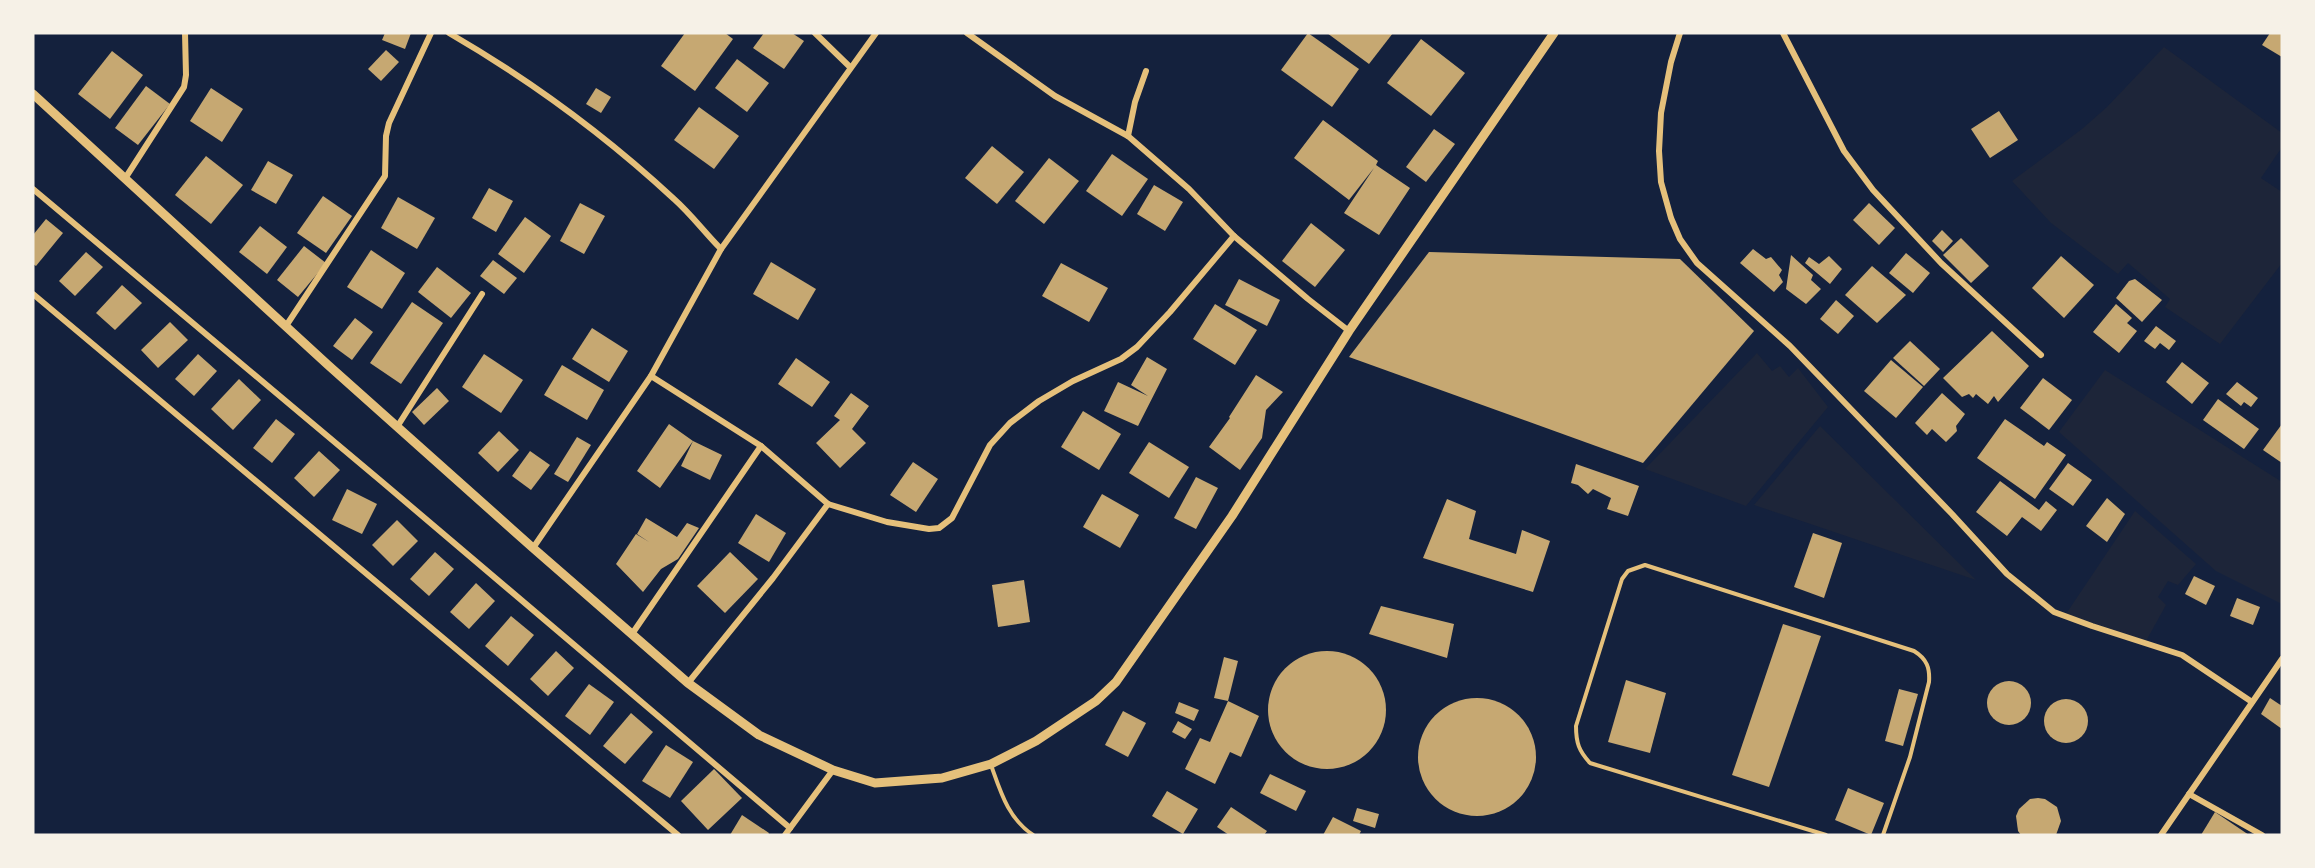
<svg xmlns="http://www.w3.org/2000/svg" width="2315" height="868" viewBox="0 0 2315 868" font-family="'Archivo Narrow',sans-serif">
<rect width="100%" height="100%" fill="#14213d"/>
<g fill="#1d2539">
<path d="M2164 47 2282 133V147L2261 178 2282 192V263L2220 344 2165 307 2170 299 2128 263 2118 274 2051 223 2012 181 2082 129 2107 107Z"/>
<path d="M1757 353 1772 371 1780 366 1789 377 1798 368 1828 407 1746 506 1645 469Z"/>
<path d="M2105 370 2282 482V604L2216 571 2059 432Z"/>
<path d="M1820 426 1976 580 1754 505Z"/>
<path d="M2135 511 2196 564 2178 585 2168 581 2158 597 2166 605 2146 641 2066 614Z"/>
</g>
<g fill="#c6a872">
<path d="M385 33H411L405 49 382 40Z"/>
<path d="M685 33H725L733 39 695 91 661 66Z"/>
<path d="M764 33H792L804 41 784 69 753 48Z"/>
<path d="M1308 33 1359 69 1332 107 1281 70Z"/>
<path d="M1327 33H1393L1369 64Z"/>
<path d="M2270 33H2282V57L2262 45Z"/>
<path d="M1421 39 1465 73 1431 116 1387 83Z"/>
<path d="M386 50 399 62 381 81 368 69Z"/>
<path d="M112 51 143 75 110 119 78 94Z"/>
<path d="M737 59 769 83 747 112 715 88Z"/>
<path d="M146 86 170 104 138 145 115 128Z"/>
<path d="M211 88 243 109 222 142 190 121Z"/>
<path d="M596 88 611 97 601 113 586 104Z"/>
<path d="M699 107 739 136 714 169 674 140Z"/>
<path d="M1999 111 2018 140 1990 158 1971 129Z"/>
<path d="M1323 120 1378 161 1376 165 1410 188 1379 235 1344 213 1374 168 1349 200 1294 158Z"/>
<path d="M1434 129 1455 144 1426 182 1406 167Z"/>
<path d="M992 146 1024 172 997 204 965 178Z"/>
<path d="M1112 154 1148 179 1122 216 1086 191Z"/>
<path d="M206 156 243 185 211 224 175 195Z"/>
<path d="M1049 158 1079 181 1044 224 1015 201Z"/>
<path d="M268 161 293 175 276 204 251 190Z"/>
<path d="M1154 185 1183 202 1165 231 1137 214Z"/>
<path d="M489 188 513 201 496 232 472 218Z"/>
<path d="M323 196 352 216 326 253 297 233Z"/>
<path d="M398 197 435 218 417 249 381 228Z"/>
<path d="M580 203 605 216 584 254 560 241Z"/>
<path d="M1869 203 1895 228 1879 245 1853 220Z"/>
<path d="M525 217 551 236 524 273 498 254Z"/>
<path d="M46 219 63 233 36 266 33 264V235Z"/>
<path d="M1311 223 1345 250 1315 287 1282 261Z"/>
<path d="M260 226 287 247 267 274 239 252Z"/>
<path d="M1942 230 1953 241 1943 252 1932 241Z"/>
<path d="M1961 238 1989 266 1971 283 1943 255Z"/>
<path d="M304 246 326 263 298 297 277 280Z"/>
<path d="M1753 249 1766 259 1771 257 1782 270 1779 275 1783 282 1774 292 1740 263Z"/>
<path d="M371 250 405 273 382 309 347 287Z"/>
<path d="M86 252 103 267 75 296 59 281Z"/>
<path d="M1429 252 1680 259 1754 331 1643 463 1349 357Z"/>
<path d="M1906 253 1930 273 1913 293 1889 273Z"/>
<path d="M1791 255 1813 275 1811 280 1821 289 1806 304 1786 289Z"/>
<path d="M1829 256 1842 269 1830 284 1805 263 1809 257 1819 264Z"/>
<path d="M2061 256 2094 285 2064 318 2032 288Z"/>
<path d="M493 260 517 278 504 294 480 276Z"/>
<path d="M771 262 816 289 798 320 753 294Z"/>
<path d="M1061 263 1108 288 1089 322 1042 296Z"/>
<path d="M1872 266 1906 295 1877 323 1845 295Z"/>
<path d="M437 267 471 293 451 318 418 292Z"/>
<path d="M1239 279 1280 300 1267 326 1225 305Z"/>
<path d="M2135 279 2162 300 2142 322 2116 298 2129 281Z"/>
<path d="M122 285 142 303 115 330 96 313Z"/>
<path d="M1836 300 1854 316 1838 334 1820 319Z"/>
<path d="M412 302 443 323 401 384 370 363Z"/>
<path d="M1215 304 1257 330 1235 365 1193 339Z"/>
<path d="M2116 304 2132 318 2127 323 2137 331 2119 353 2093 332Z"/>
<path d="M355 318 373 332 352 360 333 346Z"/>
<path d="M170 322 188 340 158 368 141 350Z"/>
<path d="M2156 326 2176 341 2169 350 2160 343 2155 349 2144 341Z"/>
<path d="M592 328 628 351 609 382 572 359Z"/>
<path d="M1992 331 2029 366 1998 402 1994 396 1988 404 1976 394 1973 398 1969 394 1962 397 1943 378Z"/>
<path d="M1910 341 1940 369 1924 386 1893 358Z"/>
<path d="M198 354 217 371 194 396 175 379Z"/>
<path d="M484 354 523 380 501 413 462 387Z"/>
<path d="M1147 357 1167 369 1138 426 1104 411 1118 382 1148 396 1131 385Z"/>
<path d="M796 358 830 382 812 407 778 384Z"/>
<path d="M1891 360 1923 387 1896 418 1864 391Z"/>
<path d="M2182 362 2209 383 2192 404 2166 382Z"/>
<path d="M562 365 604 390 587 420 544 395Z"/>
<path d="M1256 375 1283 392 1266 410 1262 438 1240 470 1209 447 1230 418 1229 417Z"/>
<path d="M2043 378 2072 400 2049 430 2020 408Z"/>
<path d="M239 379 261 400 233 430 211 409Z"/>
<path d="M2237 382 2258 398 2251 407 2244 402 2241 406 2226 394Z"/>
<path d="M437 388 449 401 424 425 412 412Z"/>
<path d="M851 393 869 406 852 429 866 443 840 468 816 443 840 420 834 416Z"/>
<path d="M1942 393 1965 414 1956 426 1957 431 1946 442 1932 429 1927 435 1915 423Z"/>
<path d="M2218 399 2259 429 2244 449 2203 420Z"/>
<path d="M1083 411 1121 434 1099 470 1061 447Z"/>
<path d="M276 419 295 434 272 463 253 448Z"/>
<path d="M2005 419 2044 446 2047 442 2066 455 2035 499 1977 458Z"/>
<path d="M669 424 693 441 722 455 710 480 681 466 693 441 660 488 637 471Z"/>
<path d="M2282 424V463L2263 450Z"/>
<path d="M499 431 519 450 498 472 478 453Z"/>
<path d="M577 437 591 445 568 482 554 474Z"/>
<path d="M1149 442 1189 467 1169 498 1129 473Z"/>
<path d="M319 451 340 470 314 497 294 478Z"/>
<path d="M530 451 550 465 531 490 512 476Z"/>
<path d="M913 462 938 479 916 512 890 495Z"/>
<path d="M2068 463 2092 480 2073 506 2049 489Z"/>
<path d="M1576 464 1639 486 1628 516 1607 509 1611 498 1593 489 1588 494 1578 485 1571 483Z"/>
<path d="M1196 477 1218 488 1196 529 1174 518Z"/>
<path d="M2000 481 2039 510 2046 501 2057 510 2041 531 2022 517 2007 536 1976 512Z"/>
<path d="M347 489 377 504 362 534 332 520Z"/>
<path d="M1102 494 1139 515 1120 548 1083 527Z"/>
<path d="M2107 498 2125 514 2107 542 2086 526Z"/>
<path d="M1447 499 1476 511 1469 539 1516 554 1522 530 1550 541 1533 592 1423 558Z"/>
<path d="M756 514 786 533 769 562 738 543Z"/>
<path d="M646 518 677 537 687 523 699 528 678 559 661 569 643 592 616 564 636 534 649 542 637 534Z"/>
<path d="M397 520 418 541 393 566 372 545Z"/>
<path d="M1813 533 1842 543 1824 598 1794 587Z"/>
<path d="M435 552 454 569 429 596 410 579Z"/>
<path d="M730 552 758 579 725 613 697 586Z"/>
<path d="M2194 576 2215 586 2206 605 2185 594Z"/>
<path d="M1024 580 1030 622 998 627 992 585Z"/>
<path d="M476 583 495 601 469 629 450 612Z"/>
<path d="M2237 598 2260 607 2253 625 2230 616Z"/>
<path d="M1381 606 1454 624 1447 658 1369 634Z"/>
<path d="M511 616 534 635 508 666 485 646Z"/>
<path d="M1783 624 1821 636 1769 787 1732 775Z"/>
<path d="M556 651 574 668 548 696 530 679Z"/>
<circle cx="1327" cy="710" r="59"/>
<path d="M1224 657 1238 661 1228 701 1214 698Z"/>
<path d="M1626 680 1666 693 1650 753 1608 742Z"/>
<circle cx="2009" cy="703" r="22"/>
<path d="M589 684 614 702 590 735 565 716Z"/>
<path d="M1899 689 1918 694 1903 746 1885 741Z"/>
<path d="M2270 698 2282 706V729L2261 714Z"/>
<circle cx="1477" cy="757" r="59"/>
<circle cx="2066" cy="721" r="22"/>
<path d="M1228 701 1259 716 1241 757 1230 752 1215 784 1185 769 1200 738 1210 742Z"/>
<path d="M1179 702 1199 710 1194 721 1175 713Z"/>
<path d="M1123 711 1146 723 1128 757 1105 745Z"/>
<path d="M631 713 653 732 625 764 603 746Z"/>
<path d="M1178 721 1192 729 1185 739 1172 732Z"/>
<path d="M666 745 693 762 670 798 642 781Z"/>
<path d="M714 769 742 798 708 830 681 801Z"/>
<path d="M1270 774 1306 791 1296 811 1260 793Z"/>
<path d="M1848 788 1884 803 1871 835 1835 820Z"/>
<path d="M1167 791 1198 809 1183 834 1152 816Z"/>
<path d="M2038 798 2045 799 2057 807 2061 821 2056 835H2021L2018 831 2016 816 2019 809 2030 799Z"/>
<path d="M1231 807 1267 831 1264 835H1229L1217 827Z"/>
<path d="M1357 808 1379 814 1375 828 1353 821Z"/>
<path d="M2215 812 2249 835H2201Z"/>
<path d="M742 815 769 833 768 835H730Z"/>
<path d="M1333 817 1361 831 1359 835H1323Z"/>
</g>
<g fill="none" stroke-linecap="round" stroke-linejoin="round">
<g stroke="#e5c07b" stroke-width="4">
<path d="M991 765C1001 793 1008 818 1033 835"/>
<path d="M1826 835 1590 763C1579 751 1576 743 1576 726L1622 579 1628 571 1645 565 1914 651C1927 659 1930 668 1929 682L1910 757 1883 835"/>
</g>
<g stroke="#e5c07b" stroke-width="6">
<path d="M449 33C530 80 605 135 674 199 691 214 705 233 721 249"/>
<path d="M815 33 850 67"/>
<path d="M967 33 1055 96 1128 136 1189 189 1234 236 1308 299 1349 331"/>
<path d="M1680 33 1671 62 1661 113 1659 151 1661 182 1671 218 1680 239 1697 263 1790 346 1952 514 2007 574 2054 612 2092 626 2182 655 2252 702"/>
<path d="M1783 33 1844 151 1873 190 1941 263 2041 355"/>
<path d="M1128 136 1135 102 1146 71"/>
<path d="M126 177 184 87 186 75 185 33"/>
<path d="M33 189 381 481 790 828"/>
<path d="M33 294 678 835"/>
<path d="M286 326 385 176 386 136 389 123 431 33"/>
<path d="M651 376 761 446 828 504 887 522 929 529 939 528 952 518 990 445 1010 423 1039 401 1073 381 1121 359 1137 347 1170 312 1234 236"/>
<path d="M397 427 482 294"/>
<path d="M533 548 651 376 721 249 876 33"/>
<path d="M632 634 761 446"/>
<path d="M688 683 773 578 828 504"/>
<path d="M2189 794 2262 835"/>
<path d="M785 835 833 770"/>
<path d="M2161 835 2282 659"/>
</g>
<path stroke="#e5c07b" stroke-width="9" d="M33 94 328 365 533 548 688 683 759 735 833 770 875 783 942 778 991 764 1036 741 1096 701 1116 682 1232 516 1349 331 1554 33"/>
</g>
<rect width="2315" height="868" fill="none" stroke="#f6f1e7" stroke-width="69"/>
</svg>
